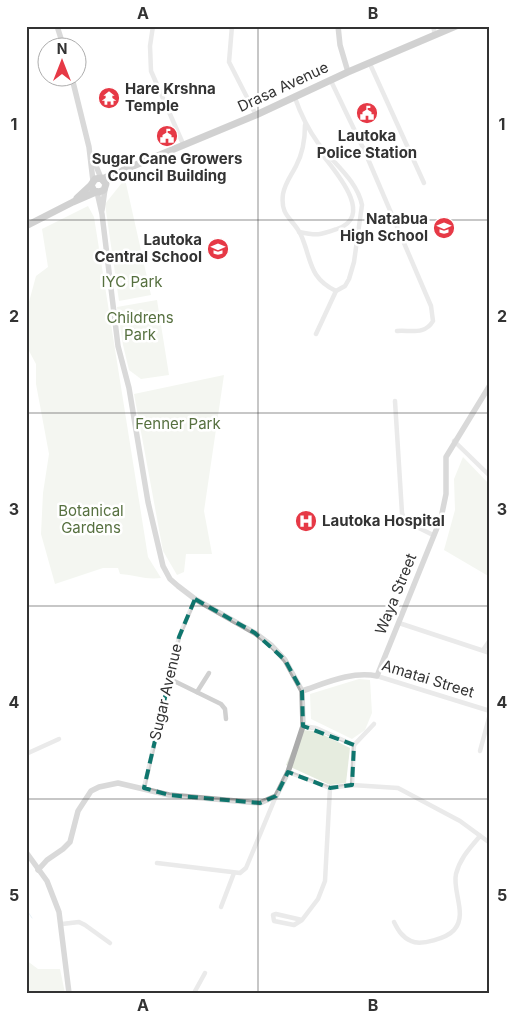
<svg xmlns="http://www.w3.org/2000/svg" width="516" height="1019" viewBox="0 0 516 1019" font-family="Inter,sans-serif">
<rect width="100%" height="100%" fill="#fff"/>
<g fill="#e6ecdf">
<path d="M125 179 151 295 119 301 105 204Z"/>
<path d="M88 206 94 217 148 557 161 578C146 580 135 575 120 574L118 568H103L55 584 41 534 43 493 49 454 36 384V364L28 349 26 313 36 276 48 267 42 229Z"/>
<path d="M157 300 169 375 141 379 129 370 123 345 117 307Z"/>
<path d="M224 375 204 511 212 554H186L184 572 177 575 163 551 134 394Z"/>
<path d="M463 457 490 485V577L444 550 455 510 454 479Z"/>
<path d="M359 679 370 680 372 713 365 730 352 739 311 719 310 694Z"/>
<path d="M301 730 316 731 350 748 346 783 330 785 286 765Z"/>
<path d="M26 960 38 969H60L65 993H26Z"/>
</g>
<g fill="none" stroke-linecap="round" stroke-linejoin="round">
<path stroke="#cfe2ee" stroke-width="1" d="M26 909 32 918"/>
<g stroke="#d0d0d0" stroke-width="4.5">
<path d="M153 26 150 46 151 71 184 146"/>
<path d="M232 26 229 62 256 115"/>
<path d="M433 26 435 35"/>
<path d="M370 64 424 183"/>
<path d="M331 81 365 152 431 306 433 321C425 335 411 330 397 331"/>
<path d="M295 98C301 115 308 129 318 143 333 163 357 180 362 205L354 262 349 279 345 286 336 291 316 334"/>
<path d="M305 125C305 140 303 153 296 166 291 176 285 183 283 194 280 217 293 218 301 235 312 260 308 277 336 291"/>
<path d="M299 232C318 236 320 235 337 229 376 216 334 170 321 153L320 146"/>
<path d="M395 401 402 513 405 521 433 535"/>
<path d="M454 441 490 476"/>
<path d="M399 623 490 653"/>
<path d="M483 650 490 640"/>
<path d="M377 676 490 711"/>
<path d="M168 678 221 704 225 709 226 719"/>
<path d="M197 692 209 673"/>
<path d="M303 726 316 728 354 745"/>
<path d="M354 745 374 724"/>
<path d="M480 751 490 714"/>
<path d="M26 754 59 739"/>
<path d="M288 772 330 788 352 785 398 788 460 821 490 843"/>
<path d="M352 785 354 745"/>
<path d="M144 788 179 637 195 599"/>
<path d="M157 863 240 873 246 868 276 796"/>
<path d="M221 907 234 873"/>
<path d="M302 920 276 914 273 915 274 921 294 925 302 920 318 899 325 881 330 788"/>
<path d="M394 922C398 930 402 937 411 941 421 946 447 938 454 930 468 915 452 891 456 874 460 858 470 848 480 836"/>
<path d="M62 924 79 922 85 925 110 943"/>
<path d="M194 993 205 973"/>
</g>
<g stroke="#ababab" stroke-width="5.5">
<path d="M57 26 64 48"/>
<path d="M338 26 340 45 348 72"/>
<path d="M72 78 89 147 93 181"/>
<path d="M92 156 101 178"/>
<path d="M102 210 105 189"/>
<path d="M302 691C326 683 351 671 377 676L441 518 446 494V457L490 385"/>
<path d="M26 852 47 881 59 912 69 993"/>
<path d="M38 870 47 860 63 849 70 842 78 811 91 791 99 787 118 783 169 795 260 803 276 796 288 772 303 726 302 691 285 660 271 645 255 633 195 599 178 586 170 579 163 566 148 502 129 388 118 346 102 214 97 192"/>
</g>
<g stroke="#9a9a9a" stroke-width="7">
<path d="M102 179 256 115 348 72 456 26"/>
<path d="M77 198 91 185 95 179 101 178 106 184 104 190 99 192 94 191 91 185"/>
<path d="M26 226 73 202 96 192"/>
</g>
</g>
<path d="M0 0H516V1019H0ZM195 599 255 633 285 660 302 691 303 726 354 745 352 785 330 788 288 772 276 796 260 803 169 795 144 788 179 637Z" fill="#fff" fill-opacity=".55" fill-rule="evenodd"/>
<path fill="none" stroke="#0f766e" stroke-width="4" stroke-dasharray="10 6" stroke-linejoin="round" d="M195 599 255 633 285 660 302 691 303 726 354 745 352 785 330 788 288 772 276 796 260 803 169 795 144 788 179 637Z"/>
<path fill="none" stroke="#333" stroke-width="1" stroke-opacity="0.55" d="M258 26V993M26 220H490M26 413H490M26 606H490M26 799H490"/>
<defs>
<g id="temple-disc" transform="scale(1.125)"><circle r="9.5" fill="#e63946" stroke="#fff"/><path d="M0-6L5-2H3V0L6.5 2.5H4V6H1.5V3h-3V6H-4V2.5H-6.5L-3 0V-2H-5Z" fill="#fff"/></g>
<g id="civic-disc" transform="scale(1.125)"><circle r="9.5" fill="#e63946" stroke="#fff"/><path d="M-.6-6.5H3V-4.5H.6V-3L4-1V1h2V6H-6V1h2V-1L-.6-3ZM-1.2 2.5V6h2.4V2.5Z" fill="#fff"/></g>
<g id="school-disc" transform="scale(1.125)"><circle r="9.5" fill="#e63946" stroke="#fff"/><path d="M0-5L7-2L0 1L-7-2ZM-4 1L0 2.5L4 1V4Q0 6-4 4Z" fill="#fff"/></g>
<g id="hospital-disc" transform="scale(1.125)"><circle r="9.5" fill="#e63946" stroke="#fff"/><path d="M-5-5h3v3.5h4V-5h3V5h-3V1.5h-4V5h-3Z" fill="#fff"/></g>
</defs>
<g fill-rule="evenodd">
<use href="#temple-disc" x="109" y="98"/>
<use href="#civic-disc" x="367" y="113"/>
<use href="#civic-disc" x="167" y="136"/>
<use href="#school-disc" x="444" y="228"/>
<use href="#school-disc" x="218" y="249"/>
<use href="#hospital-disc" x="306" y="521"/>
</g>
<g text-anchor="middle" stroke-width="5" stroke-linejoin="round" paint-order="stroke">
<g font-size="15" fill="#333" stroke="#fff">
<text transform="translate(283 87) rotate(-25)" y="5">Drasa Avenue</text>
<text transform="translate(396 594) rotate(-68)" y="5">Waya Street</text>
<text transform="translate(428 679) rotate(17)" y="5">Amatai Street</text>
<text transform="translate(166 692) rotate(-77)" y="5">Sugar Avenue</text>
</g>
<g font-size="15" font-weight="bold" fill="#333" stroke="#fff" text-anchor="start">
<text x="125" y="94">Hare Krshna<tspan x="125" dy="17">Temple</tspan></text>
<text x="367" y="141" text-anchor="middle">Lautoka<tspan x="367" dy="17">Police Station</tspan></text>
<text x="167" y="164" text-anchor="middle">Sugar Cane Growers<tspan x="167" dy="17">Council Building</tspan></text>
<text x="428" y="224" text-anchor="end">Natabua<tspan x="428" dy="17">High School</tspan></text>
<text x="202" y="245" text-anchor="end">Lautoka<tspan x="202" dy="17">Central School</tspan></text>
<text x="322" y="526">Lautoka Hospital</text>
</g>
<g font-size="15" fill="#56703f" stroke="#fff">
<text x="132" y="287">IYC Park</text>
<text x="140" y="323">Childrens<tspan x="140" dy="17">Park</tspan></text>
<text x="178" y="429">Fenner Park</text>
<text x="91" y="516">Botanical<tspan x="91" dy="17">Gardens</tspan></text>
</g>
</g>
<rect width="516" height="1019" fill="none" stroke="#ffffff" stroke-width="55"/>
<g transform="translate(62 62)"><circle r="24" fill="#ffffff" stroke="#adadad"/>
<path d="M0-4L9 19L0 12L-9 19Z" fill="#e63946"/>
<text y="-8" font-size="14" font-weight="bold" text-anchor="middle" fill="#333333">N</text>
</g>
<rect x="28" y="28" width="460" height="964" fill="none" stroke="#333" stroke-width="2"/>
<g font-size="16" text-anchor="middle" font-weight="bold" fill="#333">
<text x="143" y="19">A</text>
<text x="373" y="19">B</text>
<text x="14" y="130">1</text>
<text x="502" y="130">1</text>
<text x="14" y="322">2</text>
<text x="502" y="322">2</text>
<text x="14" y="515">3</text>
<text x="502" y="515">3</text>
<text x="14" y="708">4</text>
<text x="502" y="708">4</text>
<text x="14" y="901">5</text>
<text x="502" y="901">5</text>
<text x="143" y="1011">A</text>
<text x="373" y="1011">B</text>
</g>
</svg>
